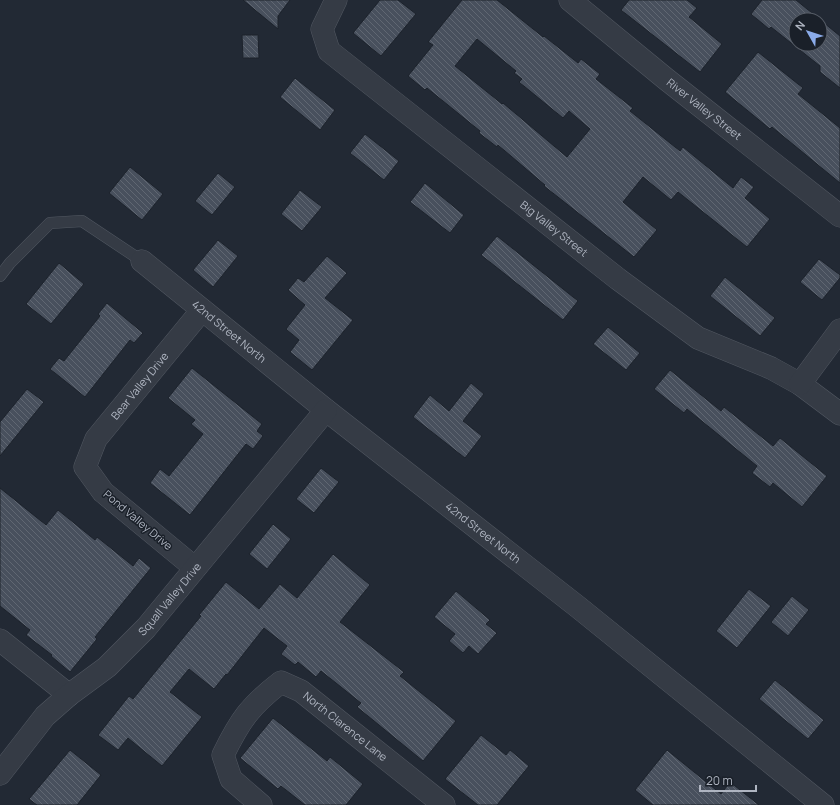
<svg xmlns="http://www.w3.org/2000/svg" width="840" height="805" viewBox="0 0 840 805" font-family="Manrope,sans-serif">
<defs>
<pattern id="building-back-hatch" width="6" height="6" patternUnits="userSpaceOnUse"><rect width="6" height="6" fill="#48505d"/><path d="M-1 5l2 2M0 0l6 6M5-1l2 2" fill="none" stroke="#606772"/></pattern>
</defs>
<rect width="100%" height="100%" fill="#222934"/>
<g fill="url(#building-back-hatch)" stroke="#1c222b" fill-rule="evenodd">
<path d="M243 0H290L278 16V29Z"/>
<path d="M380 0H398L416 14 381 56 353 33Z"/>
<path d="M462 0H497L543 37 544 36 578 63 581 59 600 74 596 79 633 108 630 111 680 151 683 147 733 188 741 177 754 187 745 198 770 219 747 247 678 192 671 200 643 177 623 202 657 230 634 257 544 186 545 185 498 145 497 147 479 133 480 131 427 88 425 90 408 76 433 45 428 42ZM477 39 516 71 514 73 522 79 519 82 563 118 569 111 590 129 567 157 503 103 502 104 455 66Z"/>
<path d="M629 0H687L697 8 689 17 722 44 700 72 621 10Z"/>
<path d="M762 0H796L840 36V88L820 72V66L771 27 769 29 751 14ZM796 20H820V44H796Z"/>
<path d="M242 35H258L259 58H243Z"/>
<path d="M758 52 803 88 798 94 840 128V183L772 127 770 129 725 92Z"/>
<path d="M295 78 335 110 320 130 280 97Z"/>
<path d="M365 134 399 161 384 180 350 153Z"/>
<path d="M130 167 163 194 142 220 109 193Z"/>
<path d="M218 173 235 187 212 215 195 201Z"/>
<path d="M425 183 464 215 450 233 410 202Z"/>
<path d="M300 190 322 207 302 231 281 214Z"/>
<path d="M497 236 578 301 563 320 481 255Z"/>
<path d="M218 240 238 256 213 287 193 270Z"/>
<path d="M327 256 347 273 325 298 353 320 312 370 290 352 299 340 286 329 305 305 288 290 298 278 304 282Z"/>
<path d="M819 259 840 275V278L822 300 800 282Z"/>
<path d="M59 263 84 284 51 324 26 304Z"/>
<path d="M725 277 775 318 760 336 710 296Z"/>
<path d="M107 303 143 333 134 343 130 340 85 397 50 369 59 358 64 361 100 316 98 314Z"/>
<path d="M608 327 640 353 626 370 593 344Z"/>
<path d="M192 368 262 424 257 431 263 436 253 449 246 444 190 515 150 483 160 469 169 476 203 434 191 424 195 420 168 398Z"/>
<path d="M670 370 721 411 724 407 773 446 780 438 827 476 802 507 773 483 770 487 752 473 757 466 687 409 684 413 654 389Z"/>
<path d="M471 383 484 394 463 421 482 436 465 458 413 417 430 395 449 411Z"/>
<path d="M27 389 44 402 0 456V422Z"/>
<path d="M321 468 339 482 314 513 296 499Z"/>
<path d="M0 488 46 525 58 510 95 540 97 537 133 566 139 558 151 568 95 637 97 639 70 672 51 656 52 655 26 635 30 630 0 606Z"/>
<path d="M273 524 291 539 267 569 249 554Z"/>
<path d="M333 554 370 585 340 622 404 672 400 676 456 721 423 761 357 707 361 703 321 671 316 677 298 662 295 665 281 654 287 646 264 628 227 675 226 674 214 689 189 669 170 692 202 717 162 766 128 738 118 750 98 735 129 696 133 699 201 616 199 615 226 582 259 609 280 584 297 598Z"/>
<path d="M749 589 771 606 737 648 716 631Z"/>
<path d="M456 591 490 620 486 624 497 633 478 654 469 646 463 653 449 641 455 634 434 617Z"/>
<path d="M792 596 809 610 788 636 771 622Z"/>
<path d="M775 680 824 720 808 739 759 699Z"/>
<path d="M273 718 327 761 330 757 363 784 346 805H305L281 786 278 789 240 758Z"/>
<path d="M481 735 506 755 510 750 529 766 497 805H478L445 779Z"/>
<path d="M70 750 101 775 77 805H37L29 799Z"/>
<path d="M667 750 721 794 730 782 759 805H653L635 790Z"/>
</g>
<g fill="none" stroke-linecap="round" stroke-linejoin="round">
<g stroke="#525862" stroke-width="12">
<path id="lane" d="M0 276 10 263 50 223 82 221 142 261"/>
</g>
<g stroke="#525862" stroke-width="23">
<g id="street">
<path id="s1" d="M336 0 322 29 329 51 618 279 698 338 771 368 800 384 840 414"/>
<path id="s2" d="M570 0 666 79 840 216"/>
<path id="s3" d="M142 261 326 410 578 607 823 805"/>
<path d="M800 384 840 330"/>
<path id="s4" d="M195 568 103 492 85 467 96 439 202 310"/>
<path d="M0 640 69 695"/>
<path id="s5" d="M0 774 45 716 69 695 107 667 146 628 326 410"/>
<path id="s6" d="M261 805 231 779 223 755C240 720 250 706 281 682L301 691 444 805"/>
</g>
</g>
<use href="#lane" stroke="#353b45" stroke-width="11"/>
<use href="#street" stroke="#353b45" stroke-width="22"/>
</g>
<g text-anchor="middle" stroke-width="3" stroke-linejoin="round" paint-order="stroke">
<g font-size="11" fill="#afb5c1" stroke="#1a2029">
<text dy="4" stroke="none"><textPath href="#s2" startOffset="173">River Valley Street</textPath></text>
<text dy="4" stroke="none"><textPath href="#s1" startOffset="342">Big Valley Street</textPath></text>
<text dy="4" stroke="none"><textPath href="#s3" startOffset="112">42nd Street North</textPath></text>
<text dy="4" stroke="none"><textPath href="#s4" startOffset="249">Bear Valley Drive</textPath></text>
<text transform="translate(138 520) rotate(40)" y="4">Pond Valley Drive</text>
<text dy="4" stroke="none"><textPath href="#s3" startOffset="436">42nd Street North</textPath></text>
<text dy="4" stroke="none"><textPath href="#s5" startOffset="245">Squall Valley Drive</textPath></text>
<text dy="4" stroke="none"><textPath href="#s6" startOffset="238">North Clarence Lane</textPath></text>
</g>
</g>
<g transform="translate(808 32) rotate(309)"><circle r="19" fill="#1a2029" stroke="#565c66"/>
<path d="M0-3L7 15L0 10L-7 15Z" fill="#8bacea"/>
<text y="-6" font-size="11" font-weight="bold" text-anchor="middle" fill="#afb5c1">N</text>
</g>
<path d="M700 785v6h56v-6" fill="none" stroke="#afb5c1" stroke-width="2"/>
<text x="706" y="785" font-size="12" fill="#afb5c1" stroke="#1a2029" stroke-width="3" paint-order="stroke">20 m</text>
</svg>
